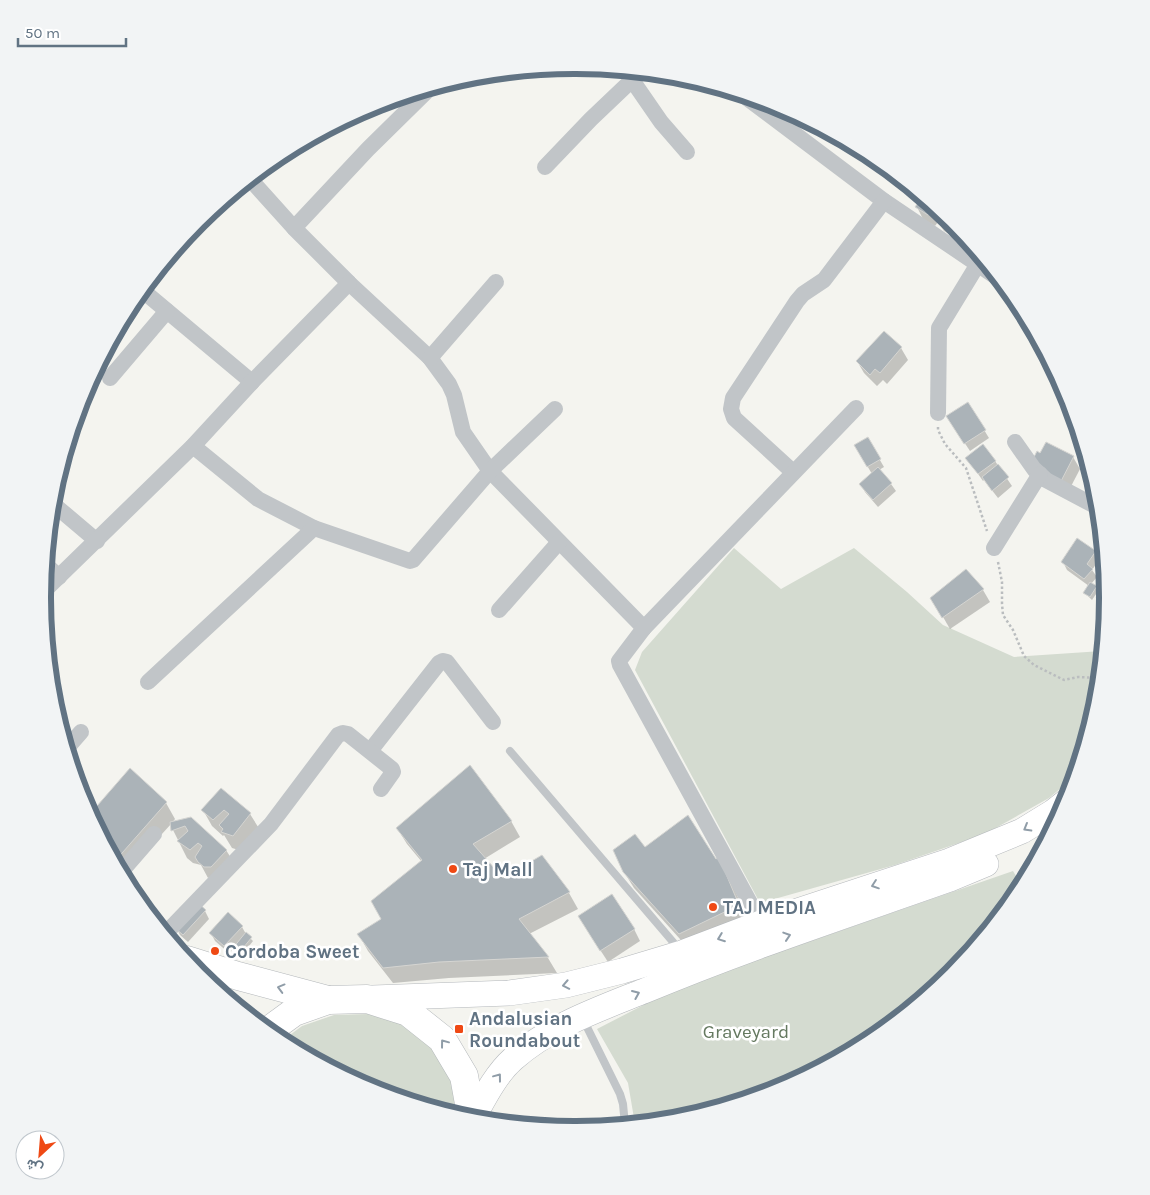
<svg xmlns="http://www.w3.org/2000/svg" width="1150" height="1195" viewBox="0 0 1150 1195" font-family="Karla,Vazirmatn,sans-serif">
<rect width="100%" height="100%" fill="#f4f4ef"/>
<g fill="#d4dbd0">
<path d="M734 548 781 589 854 548 907 592 943 625 1014 657 1102 651 1097 702 1074 777 1049 798 985 834 895 865 760 903 635 670 642 652Z"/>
<path d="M1013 871 1022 886 1018 894 951 974 871 1040 779 1090 679 1120 635 1124 628 1083 597 1029 692 980 785 950Z"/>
<path d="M368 1014 401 1024 430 1046 450 1076 459 1116 371 1089 282 1041 302 1026 334 1015Z"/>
</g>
<g fill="#0003">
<path d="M922 197 952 221 964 236 961 241 944 231 938 222 935 226 923 219 917 207Z"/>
<path d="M884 333 901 348 908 360 887 384 883 380 877 386 864 373 857 361Z"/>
<path d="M968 404 989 438 970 451 952 424Z"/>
<path d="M867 438 884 467 879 470 891 484 896 491 878 507 865 492 861 485 872 474 855 445Z"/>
<path d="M1046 444 1073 457 1080 469 1066 496 1041 454Z"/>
<path d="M967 458 995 461 1012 486 998 498 984 480 983 481Z"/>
<path d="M1095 552 1099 560 1092 570 1097 577 1091 584 1098 591 1092 600 1085 593 1089 586 1067 570 1063 562Z"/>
<path d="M966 570 983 590 990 602 950 629 939 610Z"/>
<path d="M1105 573 1107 598 1106 611 1098 598 1105 582 1103 578Z"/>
<path d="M130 770 166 803 175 819 172 823 190 818 226 850 236 866 208 878 201 865 193 863 187 858 173 830 171 824 123 877 90 815Z"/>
<path d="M221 789 250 814 260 830 242 851 232 848 224 835 223 836 212 826 203 810Z"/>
<path d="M511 821 520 837 484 859 503 880 542 857 569 893 578 909 529 934 548 958 557 973 449 978 393 983 368 951 359 935 383 920 422 862 407 844 397 828Z"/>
<path d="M645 849 716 860 728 874 748 921 689 949 634 888 624 872Z"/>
<path d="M135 897 147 901 152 909 149 913Z"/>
<path d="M205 911 209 919 188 942 180 935 176 927Z"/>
<path d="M242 927 246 934 253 941 242 955 235 947 229 953 215 941 211 933Z"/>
<path d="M586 928 634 929 640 941 608 962Z"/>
</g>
<g fill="#abb3b8" stroke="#d5d5d2">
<path d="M922 197 952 221 956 226 954 230 936 219 938 216 931 211 928 215 915 207Z"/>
<path d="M884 331 902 347 880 373 875 369 870 375 856 361Z"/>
<path d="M968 402 986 430 964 444 946 416Z"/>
<path d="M868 437 881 459 867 467 854 445Z"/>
<path d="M1046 442 1074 456 1059 485 1031 463 1037 451 1040 453Z"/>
<path d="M983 444 996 461 978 474 965 458Z"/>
<path d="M998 464 1009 477 992 491 982 477Z"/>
<path d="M878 467 892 483 873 500 859 484Z"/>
<path d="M1077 538 1096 551 1087 564 1093 569 1084 579 1061 562Z"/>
<path d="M966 569 984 589 942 618 930 598Z"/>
<path d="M1105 572 1107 598V604L1096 598 1105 580 1101 578Z"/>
<path d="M1090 582 1097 586 1090 597 1083 593Z"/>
<path d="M470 765 512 821 473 844 503 878 542 855 570 892 519 919 549 957 439 962 383 968 357 934 381 919 371 901 422 860 396 828Z"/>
<path d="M130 768 167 802 115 861 90 814Z"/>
<path d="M221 788 251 813 233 836 221 832 223 829 219 825 229 814 224 810 213 820 201 810Z"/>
<path d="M688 815 716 859 719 857 739 905 679 934 623 872 613 850 635 834 645 847Z"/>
<path d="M191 817 227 850 211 867H204L198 862 195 857 202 846 198 843 190 850 177 841 188 831 185 826 171 831 170 822Z"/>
<path d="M138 892 148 901 143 907 134 896Z"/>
<path d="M612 894 635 929 600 951 578 916Z"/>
<path d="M197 902 206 910 183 935 174 927Z"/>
<path d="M228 912 243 926 224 946 209 933Z"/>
<path d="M246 932 252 937 239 953 233 948Z"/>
</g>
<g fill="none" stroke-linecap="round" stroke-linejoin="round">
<g stroke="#b4b8bc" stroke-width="26">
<g id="primary">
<path d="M373 998 509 993 566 985 622 971 682 953 761 923 949 861 1022 831 1053 812 1067 801"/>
<path d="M473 1118C484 1098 496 1074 513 1059 550 1026 599 1009 644 991 744 949 848 915 950 879L986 864"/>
</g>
</g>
<g stroke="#b3b7ba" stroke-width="29">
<g id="highway">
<path d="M187 960 238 976 328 1000"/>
<path d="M268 1031 294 1012 328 1000 367 999 408 1012 442 1039 464 1076 472 1120"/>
</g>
</g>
<g stroke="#babdbf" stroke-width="2.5" stroke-dasharray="2.5 2.5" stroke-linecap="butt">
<path d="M938 427V430L945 444 966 468 987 531"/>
<path d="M998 562 1002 582V604L1003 615 1013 630 1024 656 1034 665 1064 680 1078 677 1100 678"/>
</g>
<g stroke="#c1c5c8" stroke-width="8">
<path d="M510 751 679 949"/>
<path d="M583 1019 620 1094 623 1104 625 1125"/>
</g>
<g stroke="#c1c5c8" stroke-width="16">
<path d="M632 80 661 122 687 152"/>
<path d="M743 95 884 201 998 278"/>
<path d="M545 167 591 119 632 80 629 70"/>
<path d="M250 179 294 228 349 283 430 358 449 384 454 395 463 432 490 471 644 628"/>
<path d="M294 228 368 149 431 87"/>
<path d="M142 290 252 382"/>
<path d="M430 358 496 282"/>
<path d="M110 378 167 311"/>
<path d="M938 413 939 328 978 264"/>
<path d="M1015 442 1034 469 1046 480 1099 508"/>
<path d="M193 446 258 499 314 528 410 561 413 560 490 471 555 409"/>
<path d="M793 472 734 418 731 409 733 398 797 301 803 294 824 280 884 201"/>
<path d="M52 503 97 541"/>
<path d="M994 548 1040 474"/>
<path d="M46 565 59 577"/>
<path d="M43 592 193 446 252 382 349 283"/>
<path d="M499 610 559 542"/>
<path d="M148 682 314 528"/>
<path d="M67 748 81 732"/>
<path d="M370 751 439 663 443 661 447 662 493 722"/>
<path d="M121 872 154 834"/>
<path d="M761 923 620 665 619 661 644 628 856 408"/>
<path d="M165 934 271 824 338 735 343 733 348 734 392 769 393 772 381 789"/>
</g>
<use href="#primary" stroke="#fff" stroke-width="25"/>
<use href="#highway" stroke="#fff" stroke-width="28"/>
</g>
<defs><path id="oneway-chevron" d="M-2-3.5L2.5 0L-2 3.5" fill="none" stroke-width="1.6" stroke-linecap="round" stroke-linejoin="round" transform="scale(1.25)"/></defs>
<g stroke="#909da8">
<use href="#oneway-chevron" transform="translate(1027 828) rotate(150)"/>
<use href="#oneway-chevron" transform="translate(875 885) rotate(161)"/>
<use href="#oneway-chevron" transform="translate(787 936) rotate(-18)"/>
<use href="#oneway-chevron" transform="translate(721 938) rotate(159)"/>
<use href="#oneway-chevron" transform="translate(566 985) rotate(169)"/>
<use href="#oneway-chevron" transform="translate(281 988) rotate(-165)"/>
<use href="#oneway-chevron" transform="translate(636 994) rotate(-23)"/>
<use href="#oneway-chevron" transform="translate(444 1043) rotate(-127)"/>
<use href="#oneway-chevron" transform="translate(498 1077) rotate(-53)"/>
</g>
<g fill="#ef4914" stroke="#fff" stroke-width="2">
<circle cx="453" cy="869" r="5"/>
<circle cx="713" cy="907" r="5"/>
<circle cx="215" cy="951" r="5"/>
<rect x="454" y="1024" width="10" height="10" rx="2.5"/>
</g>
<g text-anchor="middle" stroke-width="5" stroke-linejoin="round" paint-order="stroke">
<g font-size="19" font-weight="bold" fill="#617383" stroke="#fff" text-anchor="start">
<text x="463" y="876">Taj Mall</text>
<text x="723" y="914">TAJ MEDIA</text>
<text x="225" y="958">Cordoba Sweet</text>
<text x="469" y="1025">Andalusian<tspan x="469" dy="22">Roundabout</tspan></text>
</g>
<g font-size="19" fill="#657960" stroke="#fff">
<text x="746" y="1038">Graveyard</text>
</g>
</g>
<path d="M0 0H1150V1195H0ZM574 74H576A523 523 0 0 1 1099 597V598A523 523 0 0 1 576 1121H574A523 523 0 0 1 51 598V597A523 523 0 0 1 574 74Z" fill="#f2f4f5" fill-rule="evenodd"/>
<path fill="none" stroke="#617383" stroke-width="6" d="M574 74H576A523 523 0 0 1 1099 597V598A523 523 0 0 1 576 1121H574A523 523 0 0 1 51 598V597A523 523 0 0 1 574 74Z"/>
<g transform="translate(40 1155) rotate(206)"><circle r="24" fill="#ffffff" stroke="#c0c7cd"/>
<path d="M0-4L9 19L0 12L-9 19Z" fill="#ef4914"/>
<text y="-8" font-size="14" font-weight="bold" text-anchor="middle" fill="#617383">ش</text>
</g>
<path d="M18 38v8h108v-8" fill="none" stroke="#617383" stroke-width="2.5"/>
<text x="25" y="38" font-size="15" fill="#617383" stroke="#ffffff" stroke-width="4" paint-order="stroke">50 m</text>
</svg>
